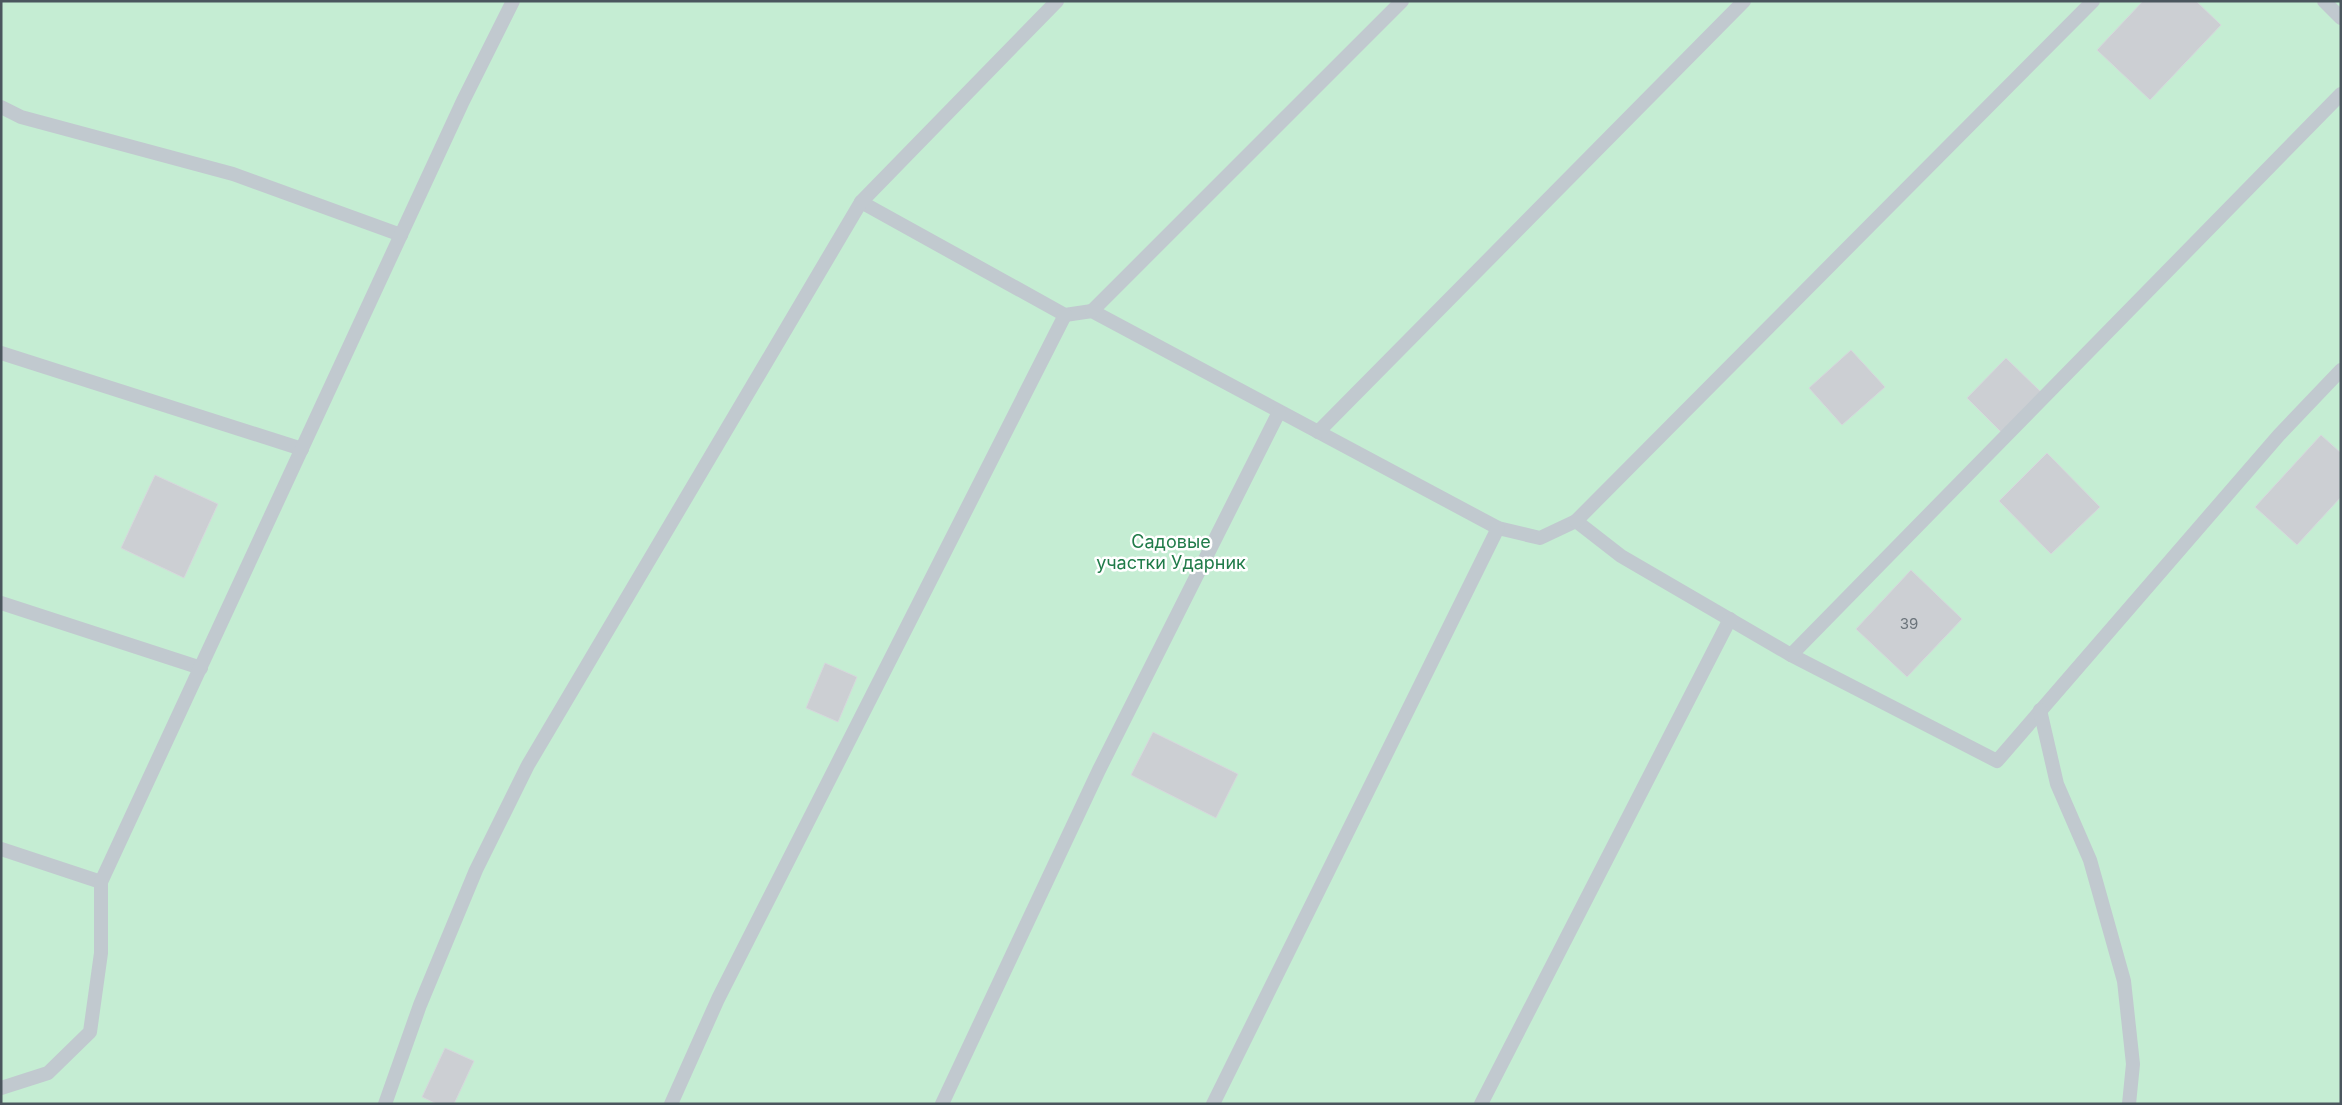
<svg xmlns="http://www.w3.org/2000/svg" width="2342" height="1105" viewBox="0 0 2342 1105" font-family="Inter,sans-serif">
<rect width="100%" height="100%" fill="#f4f2f2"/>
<rect fill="#c5edd3" x="1" y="1" width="2340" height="1103"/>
<g fill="#cccfd3" stroke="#d6d8dc">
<path d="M2143 1H2196L2221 25 2150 100 2097 50Z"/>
<path d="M1851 350 1885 387 1842 425 1809 388Z"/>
<path d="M2006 358 2041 392 2001 432 1967 398Z"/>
<path d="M2321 435 2341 453V497L2297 545 2255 507Z"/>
<path d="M2047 453 2100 507 2051 554 1999 501Z"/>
<path d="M155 475 218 504 184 578 121 548Z"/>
<path d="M1911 570 1962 619 1907 677 1856 629Z"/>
<path d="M825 663 857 677 838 722 806 708Z"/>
<path d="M1153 732 1238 774 1216 818 1131 775Z"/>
<path d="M445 1048 474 1061 454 1104H437L422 1097Z"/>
</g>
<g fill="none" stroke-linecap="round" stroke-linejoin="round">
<g stroke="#c1c9cf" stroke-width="14">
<path d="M2324 1 2341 18"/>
<path d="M1 107 21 117 233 174 401 235"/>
<path d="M861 202 1065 315 1092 311 1498 528 1540 538 1576 521 1621 556 1791 655 1997 761 2279 435 2341 370"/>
<path d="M1092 311 1402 1"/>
<path d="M1 353 302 449"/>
<path d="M1318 432 1744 1"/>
<path d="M1576 521 2093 1"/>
<path d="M1 603 201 668"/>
<path d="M1791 655 2341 94"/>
<path d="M2040 710 2057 784 2090 860 2124 981 2133 1064 2129 1104"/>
<path d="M1 849 101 882"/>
<path d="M1 1088 48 1073 90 1032 101 953V882L463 101 513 1"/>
<path d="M385 1104 420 1005 476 870 528 765 861 202 1057 1"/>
<path d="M671 1104 718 999 1065 315"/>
<path d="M942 1104 1099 770 1279 412"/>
<path d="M1213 1104 1498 528"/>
<path d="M1481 1104 1730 619"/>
</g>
</g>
<g text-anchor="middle" stroke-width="5" stroke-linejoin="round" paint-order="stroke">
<g font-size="15" fill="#6b747b">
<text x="1909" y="629">39</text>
</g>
<g font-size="18" fill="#207b49" stroke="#fff">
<text x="1171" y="548">Садовые<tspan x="1171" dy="21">участки Ударник</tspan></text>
</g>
</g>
<rect width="2342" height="1105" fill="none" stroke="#4b565e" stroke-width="5"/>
</svg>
